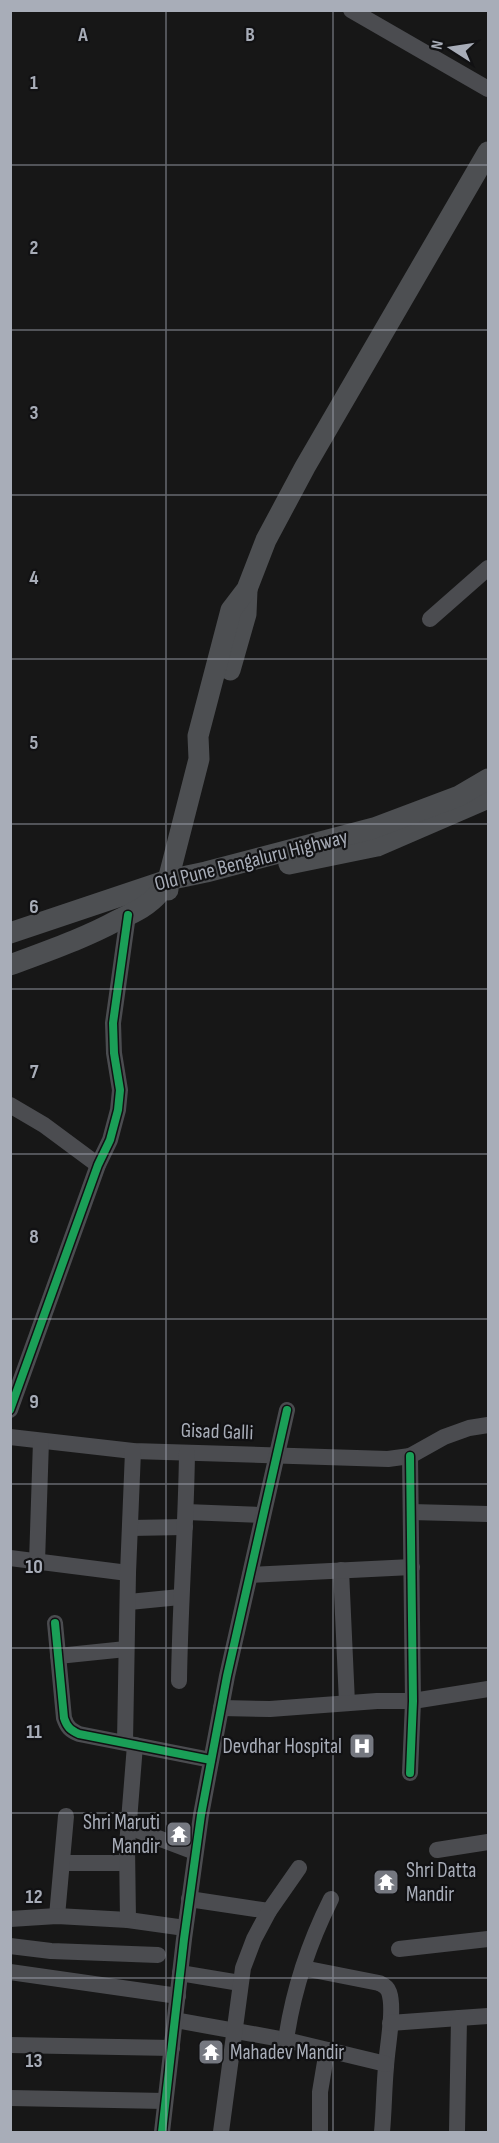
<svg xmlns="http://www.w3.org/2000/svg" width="499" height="2143" viewBox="0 0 499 2143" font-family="'Sofia Sans Condensed',sans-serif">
<rect width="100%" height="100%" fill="#171717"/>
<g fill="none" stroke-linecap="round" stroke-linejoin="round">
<g stroke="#4b4c50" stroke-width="16">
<path d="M351 10 488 89"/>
<path d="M430 619 488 568"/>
<path d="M10 1105 44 1125 98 1165"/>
<path d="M10 1410 98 1165 110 1140 118 1110 120 1090 114 1053 113 1023 128 915"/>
<path d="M10 1437 133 1451 388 1459 410 1456 444 1437 469 1428 488 1425"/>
<path d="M410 1456 413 1701 410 1773"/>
<path d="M186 1512 263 1515"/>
<path d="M411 1512 488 1514"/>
<path d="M130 1528 185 1527"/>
<path d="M10 1558 128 1573"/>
<path d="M37 1562 41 1441"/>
<path d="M341 1570 347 1703"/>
<path d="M250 1575 412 1567"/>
<path d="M129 1602 180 1597"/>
<path d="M55 1623 64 1718C67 1727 70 1730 79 1734L211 1760"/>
<path d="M58 1656 126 1649"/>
<path d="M179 1681C180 1605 186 1529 187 1453"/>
<path d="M221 1708 270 1709 377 1701H413L488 1689"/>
<path d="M125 1742 128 1573 133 1451"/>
<path d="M129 1827 195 1852"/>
<path d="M437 1850 488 1842"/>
<path d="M62 1863H127"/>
<path d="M189 1899 269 1911"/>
<path d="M57 1916 66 1816"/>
<path d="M10 1919 57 1916 128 1920 185 1928"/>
<path d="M128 1920 127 1846 135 1745"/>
<path d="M10 1946 51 1951 158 1955"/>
<path d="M399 1949 488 1939"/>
<path d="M303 1968 379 1983C383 1985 387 1986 389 1992 395 2009 387 2047 386 2067 384 2088 384 2111 382 2132"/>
<path d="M10 1972 178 1996"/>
<path d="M180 1973 240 1983"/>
<path d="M175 2020 286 2040 386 2064"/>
<path d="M390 2023 459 2018"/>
<path d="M286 2040C293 1991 309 1943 331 1899"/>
<path d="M10 2045 172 2048"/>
<path d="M10 2098 165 2101"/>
<path d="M162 2132 184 1939 201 1815 227 1676 287 1410"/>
<path d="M221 2132 243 1968 254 1939 269 1911 299 1868"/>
<path d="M320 2132V2092L327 2050"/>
<path d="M457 2132 459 2018 488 2016"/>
</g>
<g stroke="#4d4f52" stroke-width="21">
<path d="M230 670 246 614 247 590"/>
<path d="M289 864 377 846 488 798"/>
<path d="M168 890V880L199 759 198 736 231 610 247 589 266 540 305 467 488 152"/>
<path d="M10 933 168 880 206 872 374 828 459 796 488 779"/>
<path d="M10 965C47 951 83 939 118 920 133 913 149 906 160 892"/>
</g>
<g stroke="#111113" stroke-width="11">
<g id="cycleway">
<path d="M10 1410 98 1165 110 1140 118 1110 120 1090 114 1053 113 1023 128 915"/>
<path d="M410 1456 413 1701 410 1773"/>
<path d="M55 1623 64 1718C67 1727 70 1730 79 1734L211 1760"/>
<path d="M162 2132 184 1939 201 1815 227 1676 287 1410"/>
</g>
</g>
<use href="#cycleway" stroke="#1a9f57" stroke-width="8"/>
</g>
<path fill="none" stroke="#a8adb8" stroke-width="1.5" stroke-opacity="0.55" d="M166 10V2132M333 10V2132M10 165H488M10 330H488M10 495H488M10 659H488M10 824H488M10 989H488M10 1154H488M10 1319H488M10 1484H488M10 1648H488M10 1813H488M10 1978H488"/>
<defs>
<g id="hospital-square" transform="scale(1.35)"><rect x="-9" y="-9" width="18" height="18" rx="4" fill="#757880" stroke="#111113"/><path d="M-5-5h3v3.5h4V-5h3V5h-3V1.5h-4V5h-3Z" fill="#fff"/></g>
<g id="temple-square" transform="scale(1.35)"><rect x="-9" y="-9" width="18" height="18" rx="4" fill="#757880" stroke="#111113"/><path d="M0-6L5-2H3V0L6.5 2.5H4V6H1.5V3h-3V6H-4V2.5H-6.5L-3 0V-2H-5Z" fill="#fff"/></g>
</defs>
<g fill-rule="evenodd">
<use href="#hospital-square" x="362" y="1746"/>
<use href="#temple-square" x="179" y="1834"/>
<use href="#temple-square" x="386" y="1882"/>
<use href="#temple-square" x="211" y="2052"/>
</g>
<g text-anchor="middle" stroke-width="4.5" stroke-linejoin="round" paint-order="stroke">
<g font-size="21" fill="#a8adb8" stroke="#111113">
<text transform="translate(251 860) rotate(-14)" y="7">Old Pune Bengaluru Highway</text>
<text transform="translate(217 1431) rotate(2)" y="7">Gisad Galli</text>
</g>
<g font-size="21" fill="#a8adb8" stroke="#111113" text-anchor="end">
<text x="342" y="1753">Devdhar Hospital</text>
<text x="160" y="1829">Shri Maruti<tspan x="160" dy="24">Mandir</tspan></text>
<text x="406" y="1877" text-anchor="start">Shri Datta<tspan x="406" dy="24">Mandir</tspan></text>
<text x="230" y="2059" text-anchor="start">Mahadev Mandir</text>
</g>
</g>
<g font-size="20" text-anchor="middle" font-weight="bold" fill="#a8adb8" stroke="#111113" stroke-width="4.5" stroke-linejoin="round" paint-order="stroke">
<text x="83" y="41">A</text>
<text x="250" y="41">B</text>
<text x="34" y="89">1</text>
<text x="34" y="254">2</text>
<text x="34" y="419">3</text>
<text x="34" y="584">4</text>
<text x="34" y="749">5</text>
<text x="34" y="913">6</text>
<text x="34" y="1078">7</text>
<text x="34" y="1243">8</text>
<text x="34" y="1408">9</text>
<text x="34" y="1573">10</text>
<text x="34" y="1738">11</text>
<text x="34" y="1903">12</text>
<text x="34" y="2067">13</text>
</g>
<rect width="499" height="2143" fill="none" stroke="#a8adb8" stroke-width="24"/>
<g transform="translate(451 48) rotate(282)" stroke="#111113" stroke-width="4.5" paint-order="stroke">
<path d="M0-4.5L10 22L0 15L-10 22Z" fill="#a8adb8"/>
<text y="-9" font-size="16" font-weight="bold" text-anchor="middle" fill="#a8adb8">N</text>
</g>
</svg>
